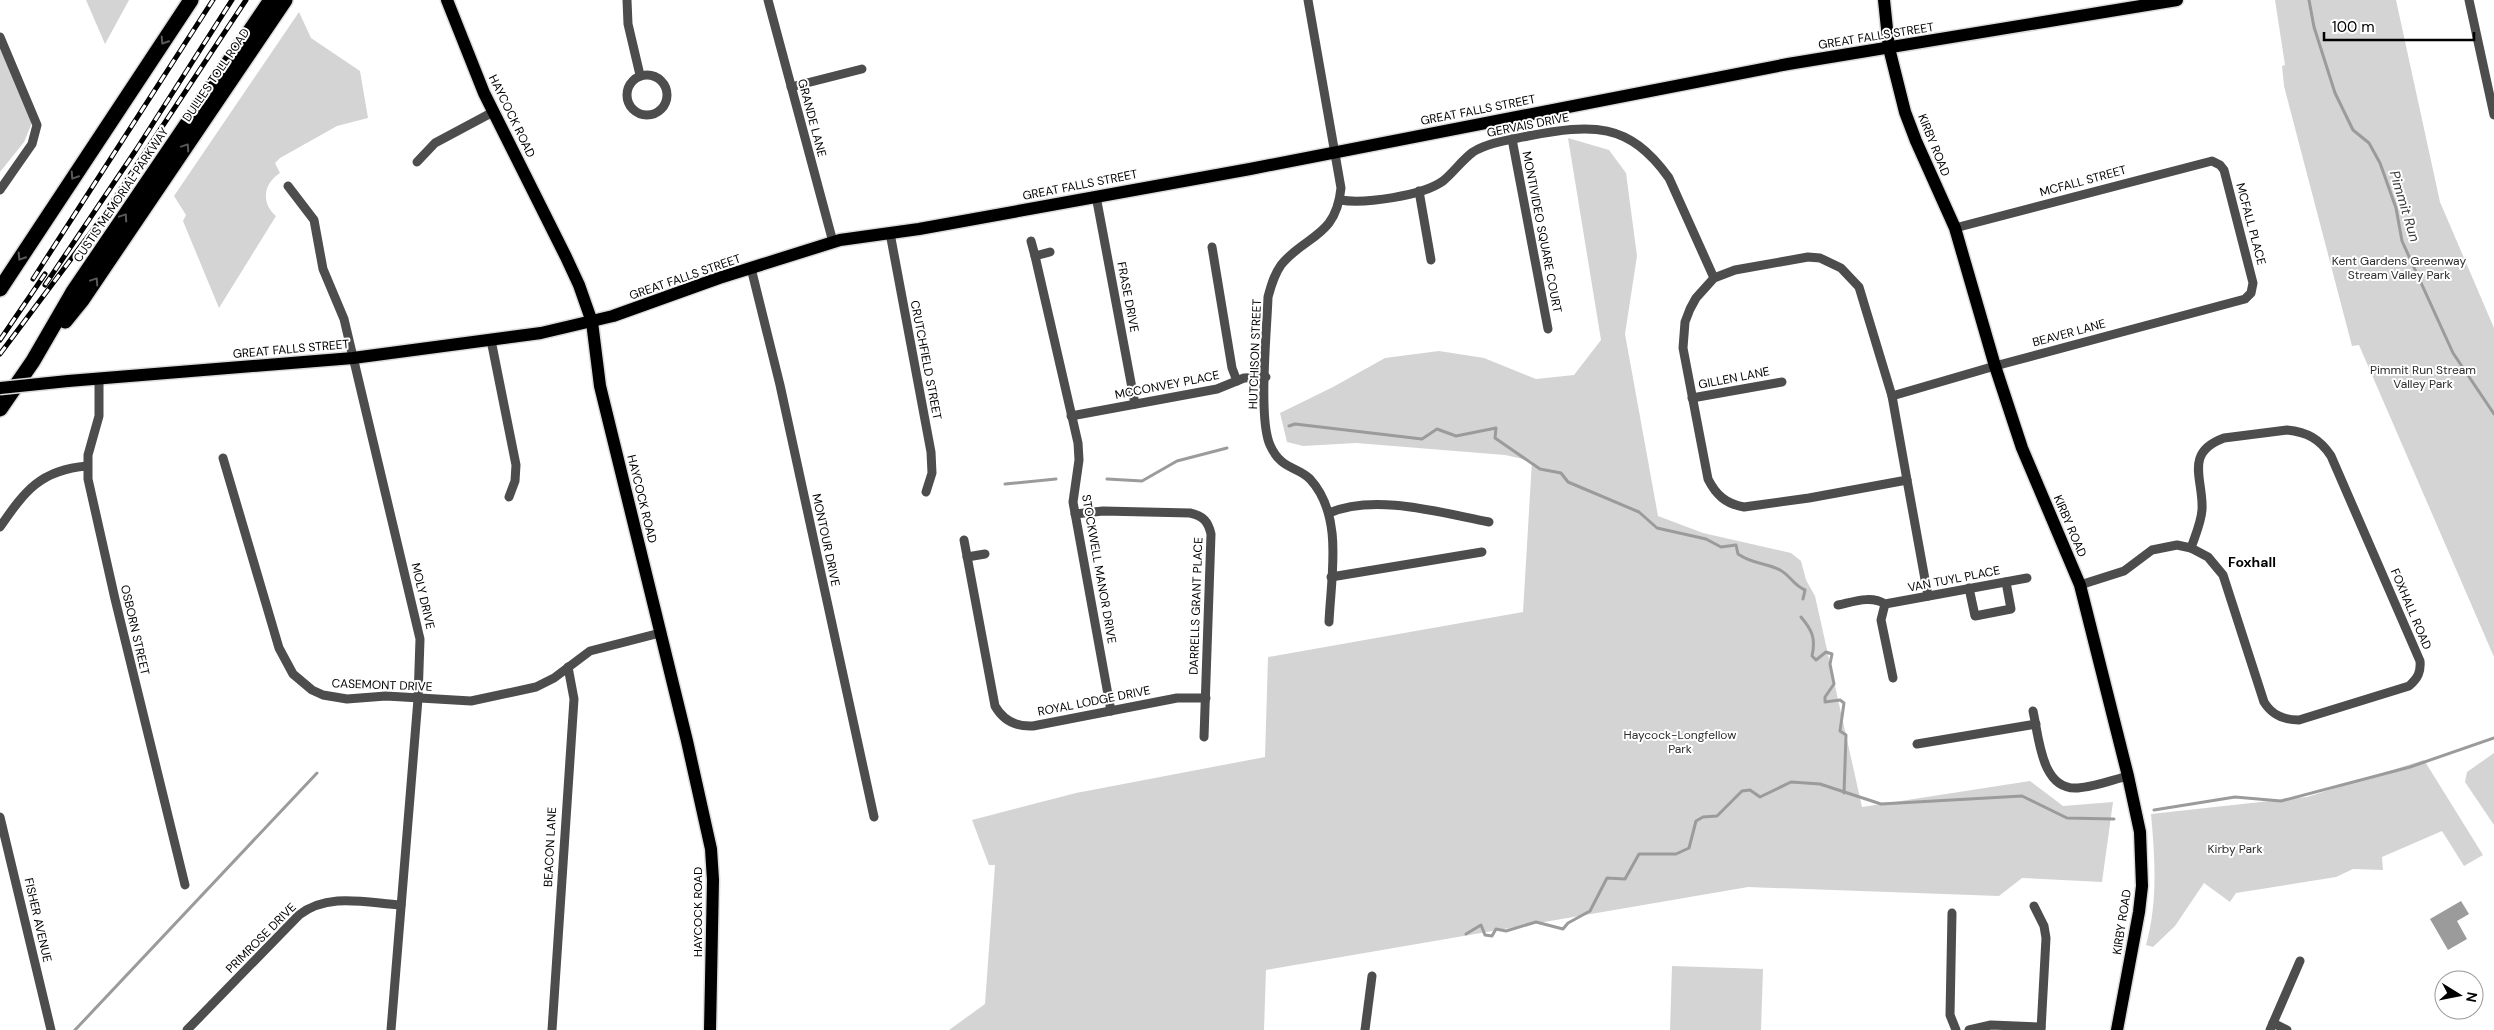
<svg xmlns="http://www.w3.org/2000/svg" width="2494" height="1030" viewBox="0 0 2494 1030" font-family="'DM Sans',sans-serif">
<rect width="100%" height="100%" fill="#fff"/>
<g fill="#d4d4d4">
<path d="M86 0H129L105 44Z"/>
<path d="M2275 0H2396L2440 202 2494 328V657L2359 345 2352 346 2284 86 2282 66 2285 65Z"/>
<path d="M299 12 311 38 360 71 368 118 337 126 280 158 275 163 280 173C263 184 261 203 276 216L219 308 183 221 186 215 174 196Z"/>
<path d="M0 45 32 123 24 142 0 172Z"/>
<path d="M1568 138 1609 150 1626 173 1637 256 1625 334 1658 516 1703 533 1791 553 1801 561 1806 580 1815 596 1862 807 2030 781 2063 806 2113 802 2102 882 2022 878 1999 896 1748 887 1266 970 1264 1030H949L985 1004 995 865H989L972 820 1076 793 1265 757 1268 657 1523 612 1532 461 1505 455 1356 443 1303 446 1287 442 1280 413 1333 387 1385 358 1439 351 1484 358 1536 379 1574 375 1601 340Z"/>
<path d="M2494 753V825L2465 782 2467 772Z"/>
<path d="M2424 760 2483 855 2464 866 2442 831 2382 857 2383 870 2353 869 2336 877 2236 893 2230 902 2204 883 2175 926 2153 947 2146 945C2158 902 2155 858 2151 814L2307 797Z"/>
<path d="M1672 966 1763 969 1761 1030H1670Z"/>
</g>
<path fill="#9b9b9b" d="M2461 901 2469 914 2457 921 2467 939 2448 950 2430 919Z"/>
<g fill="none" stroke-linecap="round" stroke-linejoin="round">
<g stroke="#9b9b9b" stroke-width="3">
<path d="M2309 0 2314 27 2335 93 2353 130 2369 143 2380 163 2396 208 2402 241 2453 353 2494 414"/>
<path d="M1289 426 1295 424 1422 439 1437 429 1456 436 1496 428 1495 438 1540 469 1561 473 1568 482 1639 512 1657 528 1706 539 1721 547 1736 545 1738 554C1754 565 1765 562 1780 570 1791 576 1793 585 1805 590L1803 599"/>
<path d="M1107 479 1142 481 1177 461 1227 448"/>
<path d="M1005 484 1056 479"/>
<path d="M1801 617C1812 630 1816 638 1812 656L1816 660 1826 652 1832 654 1830 664 1834 684 1825 697V702L1840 700 1844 703 1840 731 1846 735 1844 793"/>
<path d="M2154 810 2235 797 2281 801 2410 767 2494 738"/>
<path d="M1466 934 1481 925 1485 935 1492 936 1496 929 1506 931 1536 922 1563 929 1568 923 1590 911 1607 878 1625 879 1639 854H1676L1689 848 1696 821 1703 817 1717 816 1742 791 1750 790 1760 797 1791 782 1820 784 1881 804 2022 796 2067 818 2114 819"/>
<path d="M75 1030 317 773"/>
</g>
<g stroke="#dbdbdb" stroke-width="15">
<g id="major">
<path d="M447 0 484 93 566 257 579 285 592 322 600 386 687 741 711 849 713 880 710 1030"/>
<path d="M1884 0 1889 48 1905 112 1916 141 1955 228 1995 366 2022 448 2080 585 2128 776 2140 832 2142 886 2139 912 2117 1030"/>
<path d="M68 381 353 358 541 333 613 316 719 278 840 240 919 229 1250 169 1788 64 2177 0"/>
</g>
</g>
<g stroke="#dbdbdb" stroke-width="18">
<g id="highway">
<path d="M0 289 191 0"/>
<path d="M65 321 82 300 285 0"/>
<path d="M0 409 33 361 73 292 271 0"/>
</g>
</g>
<g stroke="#4d4d4d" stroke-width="9">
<path d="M627 0 628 24 640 75"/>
<path d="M768 0 833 242"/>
<path d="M1308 0 1341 188C1336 238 1305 235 1281 265 1274 275 1271 286 1268 297 1267 330 1258 418 1270 445 1281 470 1297 466 1310 479 1344 516 1331 576 1329 622"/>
<path d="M2469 0 2494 115"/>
<path d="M0 37 37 125 32 144 0 190"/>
<circle cx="647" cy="95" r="20"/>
<path d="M791 87 862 69"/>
<path d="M1512 139 1548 329"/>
<path d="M417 162 435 143 493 112"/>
<path d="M288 186 314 220 323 269 344 319 420 639 418 699 391 1030"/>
<path d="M1419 191 1431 260"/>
<path d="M1096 196 1135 404"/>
<path d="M1340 200C1365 204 1422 196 1443 181 1454 172 1462 160 1473 152 1489 142 1510 140 1528 136 1592 124 1628 121 1669 178L1714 278"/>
<path d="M890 233 931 452 932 473 926 492"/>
<path d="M1031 241 1035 256 1050 252"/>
<path d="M1212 247 1232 368 1237 381"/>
<path d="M1035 256 1078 443 1079 460 1073 502 1111 711"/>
<path d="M1808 257 1820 258 1841 268 1859 287 1892 396 1907 480 1809 498 1744 507C1726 504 1716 495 1708 479L1683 348 1685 322 1690 309 1696 298 1714 278 1735 270Z"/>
<path d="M751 268 780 385 874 817"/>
<path d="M491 340 516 465 515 481 509 497"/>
<path d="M99 379V416L88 455V479L115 599 185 885"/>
<path d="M1892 396 1995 366 2245 299 2251 293 2253 283 2224 170 2220 165 2212 161 1955 228"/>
<path d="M1692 398 1782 382"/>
<path d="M1071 416 1217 389 1244 378 1266 377"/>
<path d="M2287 430C2307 432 2320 439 2331 456L2420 661C2421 672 2418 678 2409 686L2299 720C2283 720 2272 715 2264 702L2223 575 2208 557 2191 548C2195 536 2201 523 2202 510 2204 480 2183 453 2224 438Z"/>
<path d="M223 458 279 648 293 674 312 690 323 695 347 699 386 696 471 701 536 687 554 678 590 651 660 633"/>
<path d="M1907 480 1928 596"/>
<path d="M1329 513C1375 493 1442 513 1489 522"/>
<path d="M1075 514 1103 511 1190 513C1203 516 1208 521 1211 534L1204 737"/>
<path d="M0 527C25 491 40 470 87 466"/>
<path d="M964 540 995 706C1003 720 1016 727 1033 726L1177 698H1206"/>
<path d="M967 557 985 554"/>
<path d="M1331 577 1482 552"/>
<path d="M2080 585 2124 571 2152 550 2177 545 2191 548"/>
<path d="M1969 588 1975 616 2011 609 2006 582"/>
<path d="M1885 604 1881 620 1893 678"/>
<path d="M1838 605C1853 602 1871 595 1885 604L2027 578"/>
<path d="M2033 711C2039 737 2041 791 2078 788 2094 787 2112 780 2128 776"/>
<path d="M1917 744 2036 724"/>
<path d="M0 817 51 1030"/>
<path d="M2034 906 2044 926 2046 938 2041 1030"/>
<path d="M1952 913 1950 1015 1956 1030"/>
<path d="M2273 1023 2287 1030"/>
<path d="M187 1030 299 915C328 892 367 903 401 905"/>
<path d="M552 1030 574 699 568 667"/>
<path d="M1365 1030 1372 976"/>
<path d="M1969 1030 1991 1025 2041 1027"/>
<path d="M2270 1030 2300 961"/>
</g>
<use href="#major" stroke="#000" stroke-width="12"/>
<use href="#highway" stroke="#000" stroke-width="15"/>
<g stroke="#000" stroke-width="5">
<g id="rail">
<path d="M33 279 213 0"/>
<path d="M45 285 136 150 232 0"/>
<path d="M0 340 45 274"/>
<path d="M0 354 101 219 246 0"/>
</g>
</g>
<use href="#rail" stroke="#fff" stroke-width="3" stroke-dasharray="9" stroke-linecap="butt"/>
<g stroke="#dbdbdb" stroke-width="15" stroke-linecap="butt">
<path id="major-bridge" d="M0 388 68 381"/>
</g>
<use href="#major-bridge" stroke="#000" stroke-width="12"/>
</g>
<defs><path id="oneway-chevron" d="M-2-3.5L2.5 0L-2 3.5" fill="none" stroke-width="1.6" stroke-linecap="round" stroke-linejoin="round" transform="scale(1.25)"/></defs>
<g stroke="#595959">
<use href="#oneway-chevron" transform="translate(164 41) rotate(123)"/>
<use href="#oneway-chevron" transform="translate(186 147) rotate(-56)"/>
<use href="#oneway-chevron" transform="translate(74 176) rotate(123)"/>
<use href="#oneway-chevron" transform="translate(124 217) rotate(-56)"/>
<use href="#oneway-chevron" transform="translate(21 257) rotate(123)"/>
<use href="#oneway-chevron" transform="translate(95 281) rotate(-56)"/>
</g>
<g text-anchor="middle" stroke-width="4" stroke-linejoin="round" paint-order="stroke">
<g font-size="12" fill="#000" stroke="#fff">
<text transform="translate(1876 36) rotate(-9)" y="4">GREAT FALLS STREET</text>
<text transform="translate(216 75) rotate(-56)" y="4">DULLES TOLL ROAD</text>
<text transform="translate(1478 110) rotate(-11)" y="4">GREAT FALLS STREET</text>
<text transform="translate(512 116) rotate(64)" y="4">HAYCOCK ROAD</text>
<text transform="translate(812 118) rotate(75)" y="4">GRANDE LANE</text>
<text transform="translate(1528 125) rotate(-11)" y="4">GERVAIS DRIVE</text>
<text transform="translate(1934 145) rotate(68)" y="4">KIRBY ROAD</text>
<text transform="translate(2083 181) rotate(-15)" y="4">MCFALL STREET</text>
<text transform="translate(1080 185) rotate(-11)" y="4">GREAT FALLS STREET</text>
<text transform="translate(121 195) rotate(-56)" y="4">CUSTIS MEMORIAL PARKWAY</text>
<text transform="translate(2251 224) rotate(75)" y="4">MCFALL PLACE</text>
<text transform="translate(1542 232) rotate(79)" y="4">MONTIVIDEO SQUARE COURT</text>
<text transform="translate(685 277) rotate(-19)" y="4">GREAT FALLS STREET</text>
<text transform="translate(1128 297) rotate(79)" y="4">FRASE DRIVE</text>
<text transform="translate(2069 333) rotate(-15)" y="4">BEAVER LANE</text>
<text transform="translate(291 349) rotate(-5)" y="4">GREAT FALLS STREET</text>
<text transform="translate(1255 354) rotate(-88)" y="4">HUTCHISON STREET</text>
<text transform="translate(926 360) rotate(79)" y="4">CRUTCHFIELD STREET</text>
<text transform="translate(1734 378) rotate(-11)" y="4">GILLEN LANE</text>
<text transform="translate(1167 385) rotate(-11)" y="4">MCCONVEY PLACE</text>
<text transform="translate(642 499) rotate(76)" y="4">HAYCOCK ROAD</text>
<text transform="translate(2070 526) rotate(67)" y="4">KIRBY ROAD</text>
<text transform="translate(826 540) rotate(78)" y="4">MONTOUR DRIVE</text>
<text transform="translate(1099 569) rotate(80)" y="4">STOCKWELL MANOR DRIVE</text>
<text transform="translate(1954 579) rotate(-11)" y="4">VAN TUYL PLACE</text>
<text transform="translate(423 596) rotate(77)" y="4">MOLY DRIVE</text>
<text transform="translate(1196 606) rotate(-88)" y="4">DARRELLS GRANT PLACE</text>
<text transform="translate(2411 609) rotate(67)" y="4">FOXHALL ROAD</text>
<text transform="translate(135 630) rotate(77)" y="4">OSBORN STREET</text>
<text transform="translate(382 685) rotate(2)" y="4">CASEMONT DRIVE</text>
<text transform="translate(1094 701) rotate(-11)" y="4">ROYAL LODGE DRIVE</text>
<text transform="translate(550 847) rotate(-87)" y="4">BEACON LANE</text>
<text transform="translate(698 912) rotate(-90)" y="4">HAYCOCK ROAD</text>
<text transform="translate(38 920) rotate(77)" y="4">FISHER AVENUE</text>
<text transform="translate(2122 922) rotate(-81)" y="4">KIRBY ROAD</text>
<text transform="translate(261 938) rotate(-45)" y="4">PRIMROSE DRIVE</text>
</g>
<g font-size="12" fill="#2b2b2b" stroke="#fff">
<text x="2399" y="265">Kent Gardens Greenway<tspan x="2399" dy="14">Stream Valley Park</tspan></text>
<text x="2423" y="374">Pimmit Run Stream<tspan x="2423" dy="14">Valley Park</tspan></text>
<text x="1680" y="739">Haycock-Longfellow<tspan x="1680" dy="14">Park</tspan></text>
<text x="2235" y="853">Kirby Park</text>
</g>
<g font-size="14" font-style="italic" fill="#3c3c3c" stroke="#fff">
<text transform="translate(2405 206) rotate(73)" y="5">Pimmit Run</text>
</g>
<g font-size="14" font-weight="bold" fill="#000" stroke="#fff">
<text x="2252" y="567">Foxhall</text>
</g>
</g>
<g transform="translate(2459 995) rotate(100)"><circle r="24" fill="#ffffff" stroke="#999999"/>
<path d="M0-4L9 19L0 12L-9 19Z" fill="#000000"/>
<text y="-8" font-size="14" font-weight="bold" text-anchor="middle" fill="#000000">N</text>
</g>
<path d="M2324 32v8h150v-8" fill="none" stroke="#000000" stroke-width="2.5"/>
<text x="2332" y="32" font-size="15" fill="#000000" stroke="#ffffff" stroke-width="4" paint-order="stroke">100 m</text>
</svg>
